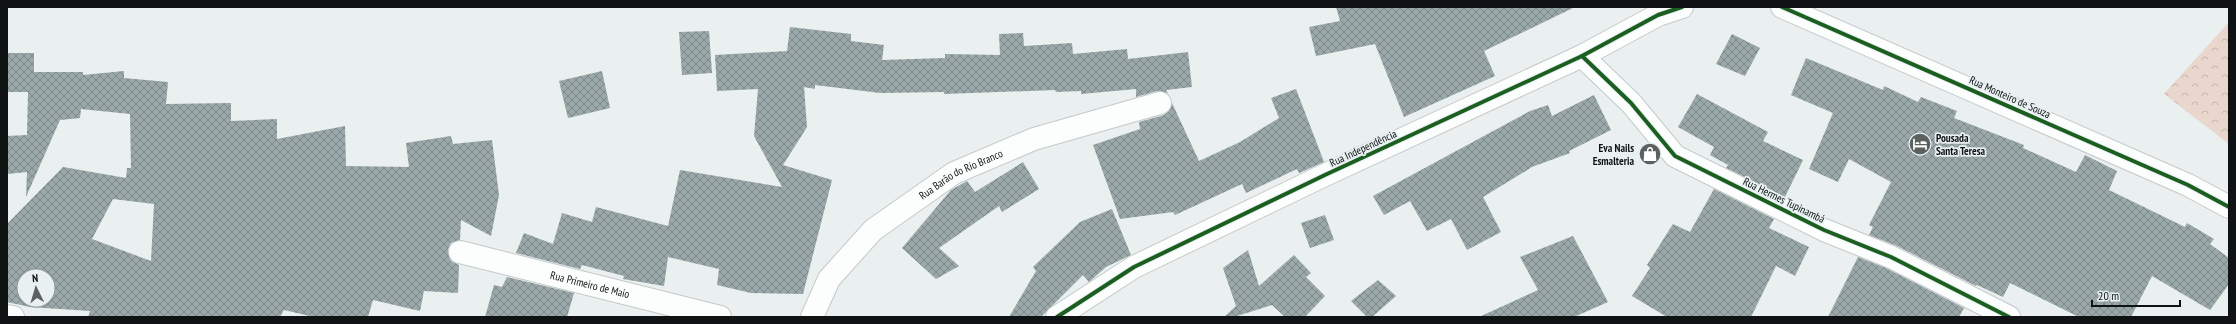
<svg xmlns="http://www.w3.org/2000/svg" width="2236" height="324" viewBox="0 0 2236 324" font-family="'PT Sans Narrow',sans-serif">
<defs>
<pattern id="forest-crowns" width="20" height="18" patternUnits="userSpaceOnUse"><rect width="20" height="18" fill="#e9d6cd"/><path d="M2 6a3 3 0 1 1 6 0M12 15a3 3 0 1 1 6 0" fill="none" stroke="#c7b7af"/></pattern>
<pattern id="building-cross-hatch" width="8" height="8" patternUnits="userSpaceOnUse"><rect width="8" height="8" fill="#9aa8aa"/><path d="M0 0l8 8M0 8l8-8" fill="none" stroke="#7c8889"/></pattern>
</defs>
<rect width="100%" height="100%" fill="#eaefef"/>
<path fill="url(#forest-crowns)" d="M2229 22V144L2164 94Z"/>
<g fill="url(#building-cross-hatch)" fill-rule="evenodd">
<path d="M1336 7H1575L1484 51 1495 76 1404 117 1375 44 1316 56 1309 27 1340 21Z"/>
<path d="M790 27 851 34V41L884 45 882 60 945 58V54L1000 55 999 34 1023 33 1024 46 1072 43 1073 54 1127 49 1128 59 1188 52 1192 87 1166 90 1168 93 1157 91 1136 97V89L1081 94V91L1056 92 1055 90 944 94V92L880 93 815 85V89L804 87 807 127 783 165 832 180 803 294 751 293 717 285 719 269 668 257 664 286 623 279 624 276 582 265 580 269 516 253 524 233 553 244 562 213 592 222 596 207 668 226 680 170 782 187 754 136 758 89 717 91 715 55 787 51Z"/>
<path d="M709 31 712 73 682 75 679 32Z"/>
<path d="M1732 34 1760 48 1745 76 1716 64Z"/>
<path d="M7 53H34V72H83V75L124 71V78L168 82 166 104 231 103V121L277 119V139L345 126 346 166 409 167 406 143 451 136 453 144 492 140 499 195 491 236 461 220 460 240 451 243 448 249 451 261 459 265 458 293 424 291 420 311 373 300 368 317H314L284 310 280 317H88L90 311 30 307 7 302V224L63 167 126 178 127 168H131L130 114 81 109 80 118 60 120 26 197 27 172 7 174V136L27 135 28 92H7ZM113 199 154 204 151 261 92 239ZM24 276H48V300H24Z"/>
<path d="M1806 58 1883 90 1884 86 1918 102 1921 97 1957 111 1954 118 2024 145 2023 148 2076 172 2085 155 2117 171 2109 190 2185 227 2187 223 2214 239 2210 244 2229 258V284L2210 310 2152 276 2131 317H2079L2010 283 2003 297 1977 285 1976 286 1897 246 1869 235 1873 227 1869 225 1891 182 1849 159 1838 182 1809 169 1833 113 1791 95Z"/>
<path d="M602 71 610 108 568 118 559 81Z"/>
<path d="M1296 89 1324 162 1299 173 1297 169 1246 193 1242 184 1175 215 1173 212 1120 219 1093 145 1140 129 1139 122 1164 115 1169 111 1172 103 1199 161 1240 142 1279 118 1271 98Z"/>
<path d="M1697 94 1768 132 1763 141 1803 160 1785 197 1726 168 1728 165 1710 155 1714 147 1678 127Z"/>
<path d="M1594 95 1611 130 1569 151 1570 153 1532 167 1483 197 1501 232 1467 250 1451 219 1427 231 1410 201 1384 215 1373 196 1530 111 1548 105 1552 116Z"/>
<path d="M1023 162 1039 189 1002 212 999 206 939 248 959 266 936 279 902 248 951 190 967 181 975 192Z"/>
<path d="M1714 189 1774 219 1769 228 1809 247 1795 276 1776 266 1751 317H1667L1632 296 1650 268 1647 265 1673 224 1690 232Z"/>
<path d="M1112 209 1131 255 1106 267 1089 282 1083 275 1041 317H1009L1036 271 1033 267 1080 222Z"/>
<path d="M1325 215 1334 240 1310 248 1301 223Z"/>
<path d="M1573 236 1608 302 1574 317H1479L1538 290 1520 257Z"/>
<path d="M1248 250 1259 286 1294 255 1311 273 1306 277 1325 296 1305 317H1285L1272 305 1234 317H1224L1236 306 1223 268Z"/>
<path d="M1858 257 1886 268 1964 308 1959 317H1828Z"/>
<path d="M507 277 574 293 567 317H485L494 285 502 287Z"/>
<path d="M1378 280 1396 296 1372 317H1367L1351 301Z"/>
</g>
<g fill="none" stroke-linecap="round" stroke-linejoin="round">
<g stroke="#c5c9c9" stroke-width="24">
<g id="minor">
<path d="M1782 7 2188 185 2229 207"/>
<path d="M1582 56 1631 103 1675 156 1824 230 1891 257 2009 317"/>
<path id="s1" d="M460 252 720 317"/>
<path d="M7 316 13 317"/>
<path id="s2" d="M812 317 829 279 873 230 954 173 1034 139 1160 103"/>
<path d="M1057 317 1134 267 1327 174 1582 56 1658 15 1682 7"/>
</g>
</g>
<use href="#minor" stroke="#fcfdfd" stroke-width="22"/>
<g stroke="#e8f0f1" stroke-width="6">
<g id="cycleway">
<path d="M1782 7 2188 185 2229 207"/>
<path d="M1582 56 1631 103 1675 156 1824 230 1891 257 2009 317"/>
<path d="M1057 317 1134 267 1327 174 1582 56 1658 15 1682 7"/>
</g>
</g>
<use href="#cycleway" stroke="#1b5e20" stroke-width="4"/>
</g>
<defs>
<g id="hotel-disc" transform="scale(1.15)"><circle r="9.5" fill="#5c6061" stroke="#e8f0f1"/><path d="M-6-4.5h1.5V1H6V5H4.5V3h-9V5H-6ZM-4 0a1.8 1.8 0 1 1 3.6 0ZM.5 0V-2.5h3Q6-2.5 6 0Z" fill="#fff"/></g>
<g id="shop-disc" transform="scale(1.15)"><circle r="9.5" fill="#5c6061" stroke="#e8f0f1"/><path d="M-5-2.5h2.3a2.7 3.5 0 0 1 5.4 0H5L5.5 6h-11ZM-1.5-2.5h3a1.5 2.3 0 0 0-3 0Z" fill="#fff"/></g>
</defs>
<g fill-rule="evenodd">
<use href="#hotel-disc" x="1920" y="144"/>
<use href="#shop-disc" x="1650" y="154"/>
</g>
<g text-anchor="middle" stroke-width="3.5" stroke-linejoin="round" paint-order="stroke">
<g font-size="11" fill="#101314" stroke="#e8f0f1">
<text transform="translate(2010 97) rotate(24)" y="4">Rua Monteiro de Souza</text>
<text transform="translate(1363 148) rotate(-25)" y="4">Rua Independência</text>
<text dy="4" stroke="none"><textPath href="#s2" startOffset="212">Rua Barão do Rio Branco</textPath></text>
<text transform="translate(1784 200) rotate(26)" y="4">Rua Hermes Tupinambá</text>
<text dy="4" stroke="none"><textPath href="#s1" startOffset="134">Rua Primeiro de Maio</textPath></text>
</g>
<g font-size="11" font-weight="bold" fill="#101314" stroke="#e8f0f1" text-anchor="start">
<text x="1936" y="142">Pousada<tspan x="1936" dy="13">Santa Teresa</tspan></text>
<text x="1634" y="152" text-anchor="end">Eva Nails<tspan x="1634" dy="13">Esmalteria</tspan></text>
</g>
</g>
<rect width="2236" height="324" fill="none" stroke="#101314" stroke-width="16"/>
<g transform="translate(36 288) rotate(355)"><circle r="19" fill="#e8f0f1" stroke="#929899"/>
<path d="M0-3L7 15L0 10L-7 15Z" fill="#5c6061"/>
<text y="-6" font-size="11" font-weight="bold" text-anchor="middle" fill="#101314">N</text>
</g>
<path d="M2092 300v6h88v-6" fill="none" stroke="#101314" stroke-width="2"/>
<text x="2098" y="300" font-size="12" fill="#101314" stroke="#e8f0f1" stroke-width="3" paint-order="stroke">20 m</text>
</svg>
